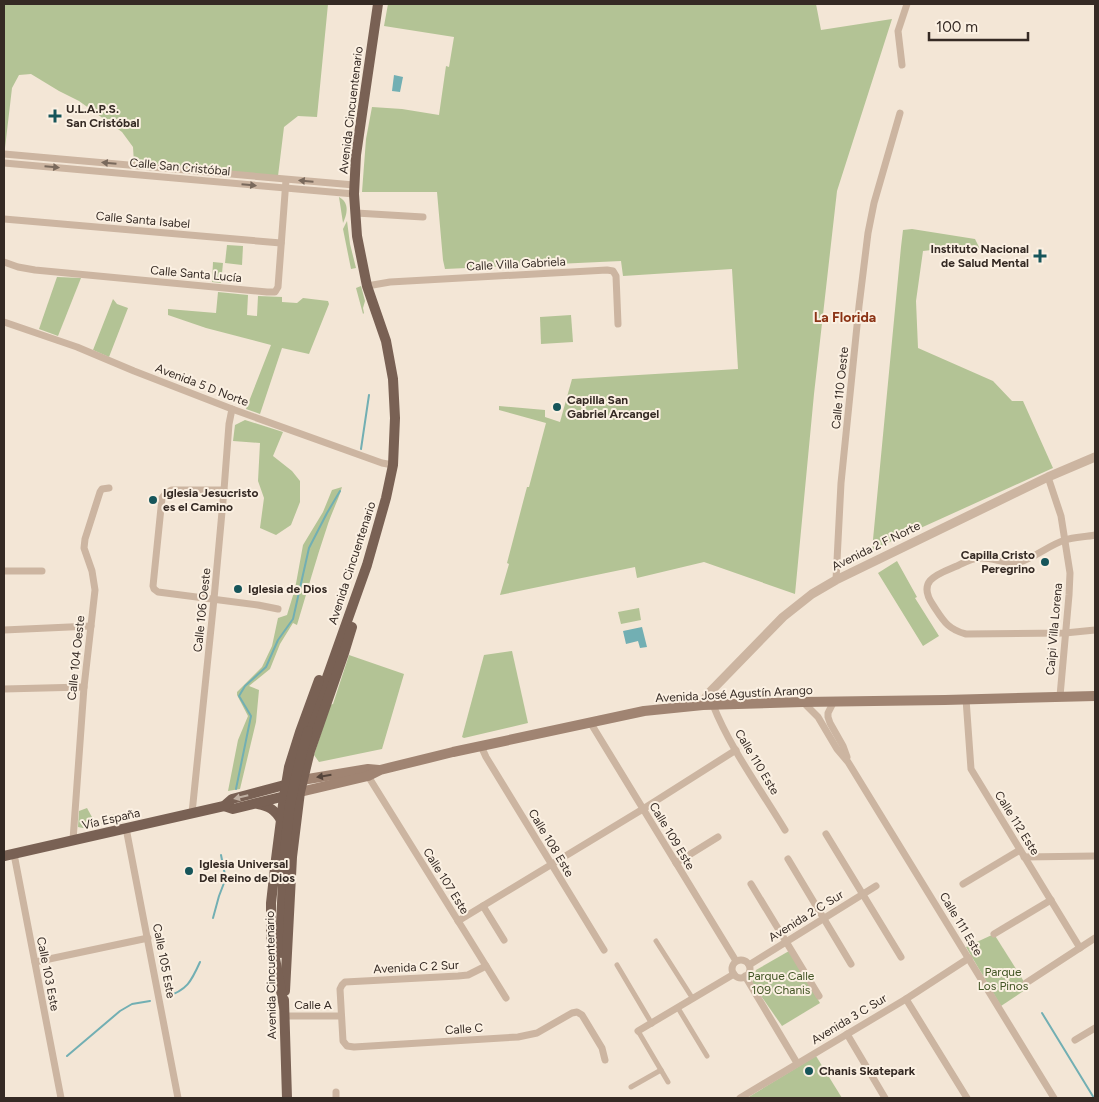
<svg xmlns="http://www.w3.org/2000/svg" width="1099" height="1102" viewBox="0 0 1099 1102" font-family="Figtree,sans-serif">
<rect width="100%" height="100%" fill="#f3e6d6"/>
<g fill="#b3c395">
<path d="M4 4H328L317 117 298 116 284 127 278 176 134 163 133 147 122 132 79 101 59 91 31 74 19 75 12 88 5 148H4Z"/>
<path d="M388 4H816L821 30 892 19 837 191 814 394 795 594 704 562 637 578 635 567 500 595 509 564 507 563 527 487H529L546 423 499 410V406L545 410V417L560 422 572 379 738 369 732 269 623 276 621 261 445 269 443 260 437 192H362L366 139 372 107 402 109 439 115 446 66 449 67 454 37 384 26Z"/>
<path d="M339 197C350 203 347 214 343 223Z"/>
<path d="M347 221 350 244 356 268 351 269 343 229Z"/>
<path d="M912 229 975 239 980 249 959 247 923 251 916 301 918 348 993 381 1012 401H1023L1053 468 872 550 901 247 903 230Z"/>
<path d="M227 245 243 246 242 265 225 263Z"/>
<path d="M213 262 223 263 221 283 212 282Z"/>
<path d="M57 277 81 278 58 336 39 329Z"/>
<path d="M361 286 365 301 363 308 364 313 363 314 356 288Z"/>
<path d="M218 292 248 295 247 315 257 316 258 296 282 297V302L297 303 303 298 328 301 329 304 309 354 282 348 260 414 246 409 271 345 206 328 168 315V309L216 313Z"/>
<path d="M113 299 117 304 128 308 109 357 93 350Z"/>
<path d="M571 315 573 342 541 344 540 317Z"/>
<path d="M245 420 283 432 273 456 292 471 300 481V502L291 525 276 535 260 528 264 498 258 481 260 443 233 441 235 425Z"/>
<path d="M342 487C338 501 331 514 327 527 316 559 307 592 297 625L293 623 280 644 270 669 249 686 259 690 256 722 240 789 228 791 238 740 248 716 237 695V692L262 667 272 646 278 618 287 615 295 589 303 545 323 512 332 490Z"/>
<path d="M897 561 917 597 915 598 939 636 923 646 878 573Z"/>
<path d="M639 608 641 620 621 624 618 612Z"/>
<path d="M512 651 528 723 464 738 462 737 484 655Z"/>
<path d="M349 655 404 674 382 749 319 762 314 755 330 705 333 704Z"/>
<path d="M87 808 93 819 92 826 83 828 78 827 79 811Z"/>
<path d="M117 814 120 815 122 819 101 824 102 820 106 816Z"/>
<path d="M994 934 1028 988 1001 1006 966 947Z"/>
<path d="M789 951 820 1003 782 1026 752 983 756 970Z"/>
<path d="M816 1056 842 1098H747Z"/>
</g>
<g fill="#72afb3">
<path d="M394 75 403 77 400 92 392 91Z"/>
<path d="M642 627 647 647 640 648 638 641 626 644 623 631Z"/>
</g>
<g fill="none" stroke-linecap="round" stroke-linejoin="round">
<g stroke="#72afb3" stroke-width="2">
<path d="M361 449 369 395"/>
<path d="M236 789 251 716 239 696 245 686 266 667 278 640 293 619 309 548 327 513 340 491"/>
<path d="M213 918 219 896 224 883 225 875 221 855"/>
<path d="M166 997C187 990 191 982 200 962"/>
<path d="M1042 1013 1094 1098"/>
<path d="M67 1056 120 1011 132 1004 150 1001"/>
</g>
<g stroke="#ccb5a1" stroke-width="5">
<path d="M656 941 693 999"/>
<path d="M617 965 652 1024"/>
<path d="M678 1008 707 1056"/>
<path d="M638 1031 668 1082"/>
<path d="M631 1087 661 1070"/>
</g>
<g stroke="#ccb5a1" stroke-width="7">
<path d="M902 65 898 31 907 4"/>
<path d="M4 154 354 185"/>
<path d="M4 163 354 194"/>
<path d="M356 213 423 217"/>
<path d="M4 219 281 243"/>
<path d="M4 262 18 267 35 270 267 292H275L278 287 286 180"/>
<path d="M367 286 390 282 607 270 613 271 616 276 618 324"/>
<path d="M4 322 77 347 134 371 232 409 382 463 393 465"/>
<path d="M1048 477 1061 516 1070 573 1069 595 1060 696"/>
<path d="M224 490H172L166 493 162 498 153 586 154 589 158 592 258 605 278 609"/>
<path d="M1095 535C1086 537 1074 537 1065 540 1049 545 1036 557 1020 562 1007 565 995 558 982 558 973 557 965 562 957 566 938 574 916 580 933 605 943 620 947 629 966 634L1065 633 1095 630"/>
<path d="M4 571H42"/>
<path d="M836 580 841 483 859 306 868 233 874 203 900 113"/>
<path d="M4 630 91 626"/>
<path d="M4 689 84 687"/>
<path d="M966 699 971 769 1080 948"/>
<path d="M834 701 828 713V717L830 723 843 746 847 757"/>
<path d="M803 702 818 717 837 749 848 762 1054 1098"/>
<path d="M713 705C730 748 761 790 785 830"/>
<path d="M590 722 736 961"/>
<path d="M481 746 486 757 604 950"/>
<path d="M368 776 506 998"/>
<path d="M192 813 214 599 224 490 229 424 232 409"/>
<path d="M126 828 178 1098"/>
<path d="M826 834 901 957"/>
<path d="M73 840 84 687 95 590 92 571 84 548 85 539 100 492 102 489 109 488"/>
<path d="M14 854 61 1098"/>
<path d="M1024 857 1095 856"/>
<path d="M788 859 851 964"/>
<path d="M676 863 718 837"/>
<path d="M751 884 819 996"/>
<path d="M963 884 1020 850"/>
<path d="M483 906 504 940"/>
<path d="M458 921 643 809 736 750"/>
<path d="M994 934 1051 900"/>
<circle cx="741" cy="969" r="9"/>
<path d="M35 962 148 938"/>
<path d="M749 965 876 886"/>
<path d="M486 966 468 975 458 976 345 982 342 985 340 989 343 1041 347 1046 354 1047 518 1037 537 1033 572 1013 577 1012 582 1015 602 1048 605 1060"/>
<path d="M745 976 797 1063"/>
<path d="M1026 983 1095 938"/>
<path d="M906 999 967 1098"/>
<path d="M285 1016H341"/>
<path d="M638 1031 734 974"/>
<path d="M847 1034 885 1098"/>
<path d="M1075 1040 1095 1028"/>
<path d="M336 1092V1098"/>
<path d="M740 1098 906 999 969 958"/>
</g>
<path stroke="#ccb5a1" stroke-width="9" d="M703 705 704 700 709 693 783 617 812 594 836 580 1048 477 1095 457"/>
<g stroke="#a08472" stroke-width="10">
<path d="M302 780 368 769 379 770"/>
<path d="M300 792 368 776 380 770 453 752 644 711 703 705 803 702 945 700 1095 696"/>
</g>
<g stroke="#796154" stroke-width="10">
<path d="M308 731 367 565 386 498 393 465 395 418 393 379 386 341 367 286 357 236 354 194 356 155 378 4"/>
<path d="M258 804C269 806 275 810 281 820"/>
<path d="M224 806 233 809 289 795"/>
<path d="M4 856 224 806 232 799 292 783"/>
<path d="M281 953V924L283 882"/>
<path d="M285 991 292 857 300 792 310 751 344 653 352 627"/>
<path d="M284 1000 287 1098"/>
<path d="M284 1007 271 937V903L276 859 284 797 289 767 300 732 319 680"/>
</g>
<path stroke="#796154" stroke-width="10" d="M283 882C285 856 286 831 290 805 295 780 301 755 308 731"/>
</g>
<defs><path id="oneway-solid" d="M-6-.8H1V-3.2L6.5 0L1 3.2V.8H-6Z" transform="scale(1.25)"/></defs>
<g fill="#79695c">
<use href="#oneway-solid" transform="translate(109 163) rotate(-175)"/>
<use href="#oneway-solid" transform="translate(52 167) rotate(5)"/>
<use href="#oneway-solid" transform="translate(306 181) rotate(-175)"/>
<use href="#oneway-solid" transform="translate(249 185) rotate(5)"/>
</g>
<use fill="#55453b" href="#oneway-solid" transform="translate(324 776) rotate(171)"/>
<use fill="#c0b0a2" href="#oneway-solid" transform="translate(241 797) rotate(166)"/>
<g fill="#16555a" stroke="#fbf0e2" stroke-width="2">
<path d="M52.5 108.5h5v5h5v5h-5v5h-5v-5h-5v-5h5z"/>
<path d="M1037.5 248.5h5v5h5v5h-5v5h-5v-5h-5v-5h5z"/>
<circle cx="557" cy="407" r="5"/>
<circle cx="153" cy="500" r="5"/>
<circle cx="1045" cy="562" r="5"/>
<circle cx="238" cy="589" r="5"/>
<circle cx="189" cy="871" r="5"/>
<circle cx="809" cy="1071" r="5"/>
</g>
<g text-anchor="middle" stroke-width="4" stroke-linejoin="round" paint-order="stroke">
<g font-size="12" font-weight="bold" fill="#352a24" stroke="#fbf0e2" text-anchor="start">
<text x="66" y="113">U.L.A.P.S.<tspan x="66" dy="14">San Cristóbal</tspan></text>
<text x="1029" y="253" text-anchor="end">Instituto Nacional<tspan x="1029" dy="14">de Salud Mental</tspan></text>
<text x="567" y="404">Capilla San<tspan x="567" dy="14">Gabriel Arcangel</tspan></text>
<text x="163" y="497">Iglesia Jesucristo<tspan x="163" dy="14">es el Camino</tspan></text>
<text x="1035" y="559" text-anchor="end">Capilla Cristo<tspan x="1035" dy="14">Peregrino</tspan></text>
<text x="248" y="593">Iglesia de Dios</text>
<text x="199" y="868">Iglesia Universal<tspan x="199" dy="14">Del Reino de Dios</tspan></text>
<text x="819" y="1075">Chanis Skatepark</text>
</g>
<g font-size="12" fill="#352a24" stroke="#fbf0e2">
<text transform="translate(351 110) rotate(-83)" y="4">Avenida Cincuentenario</text>
<text transform="translate(180 167) rotate(5)" y="4">Calle San Cristóbal</text>
<text transform="translate(143 220) rotate(5)" y="4">Calle Santa Isabel</text>
<text transform="translate(516 264) rotate(-3)" y="4">Calle Villa Gabriela</text>
<text transform="translate(196 274) rotate(5)" y="4">Calle Santa Lucía</text>
<text transform="translate(202 385) rotate(21)" y="4">Avenida 5 D Norte</text>
<text transform="translate(840 388) rotate(-84)" y="4">Calle 110 Oeste</text>
<text transform="translate(876 546) rotate(-26)" y="4">Avenida 2 F Norte</text>
<text transform="translate(352 563) rotate(-72)" y="4">Avenida Cincuentenario</text>
<text transform="translate(202 610) rotate(-84)" y="4">Calle 106 Oeste</text>
<text transform="translate(1054 629) rotate(-85)" y="4">Caipi Villa Lorena</text>
<text transform="translate(76 658) rotate(-84)" y="4">Calle 104 Oeste</text>
<text transform="translate(734 694) rotate(-3)" y="4">Avenida José Agustín Arango</text>
<text transform="translate(757 762) rotate(59)" y="4">Calle 110 Este</text>
<text transform="translate(111 819) rotate(-13)" y="4">Vía España</text>
<text transform="translate(1017 823) rotate(58)" y="4">Calle 112 Este</text>
<text transform="translate(672 836) rotate(59)" y="4">Calle 109 Este</text>
<text transform="translate(551 843) rotate(59)" y="4">Calle 108 Este</text>
<text transform="translate(446 881) rotate(58)" y="4">Calle 107 Este</text>
<text transform="translate(806 916) rotate(-32)" y="4">Avenida 2 C Sur</text>
<text transform="translate(961 924) rotate(59)" y="4">Calle 111 Este</text>
<text transform="translate(164 961) rotate(79)" y="4">Calle 105 Este</text>
<text transform="translate(416 967) rotate(-3)" y="4">Avenida C 2 Sur</text>
<text transform="translate(48 974) rotate(79)" y="4">Calle 103 Este</text>
<text transform="translate(271 975) rotate(-91)" y="4">Avenida Cincuentenario</text>
<text x="313" y="1009">Calle A</text>
<text transform="translate(849 1019) rotate(-31)" y="4">Avenida 3 C Sur</text>
<text transform="translate(464 1029) rotate(-4)" y="4">Calle C</text>
</g>
<g font-size="12" fill="#435626" stroke="#fbf0e2">
<text x="1003" y="976">Parque<tspan x="1003" dy="14">Los Pinos</tspan></text>
<text x="781" y="980">Parque Calle<tspan x="781" dy="14">109 Chanis</tspan></text>
</g>
<g font-size="14" font-weight="bold" fill="#8c3416" stroke="#fbf0e2">
<text x="845" y="322">La Florida</text>
</g>
</g>
<rect width="1099" height="1102" fill="none" stroke="#352a24" stroke-width="10"/>
<path d="M929 32v8h99v-8" fill="none" stroke="#352a24" stroke-width="2.5"/>
<text x="936" y="32" font-size="15" fill="#352a24" stroke="#fbf0e2" stroke-width="4" paint-order="stroke">100 m</text>
</svg>
